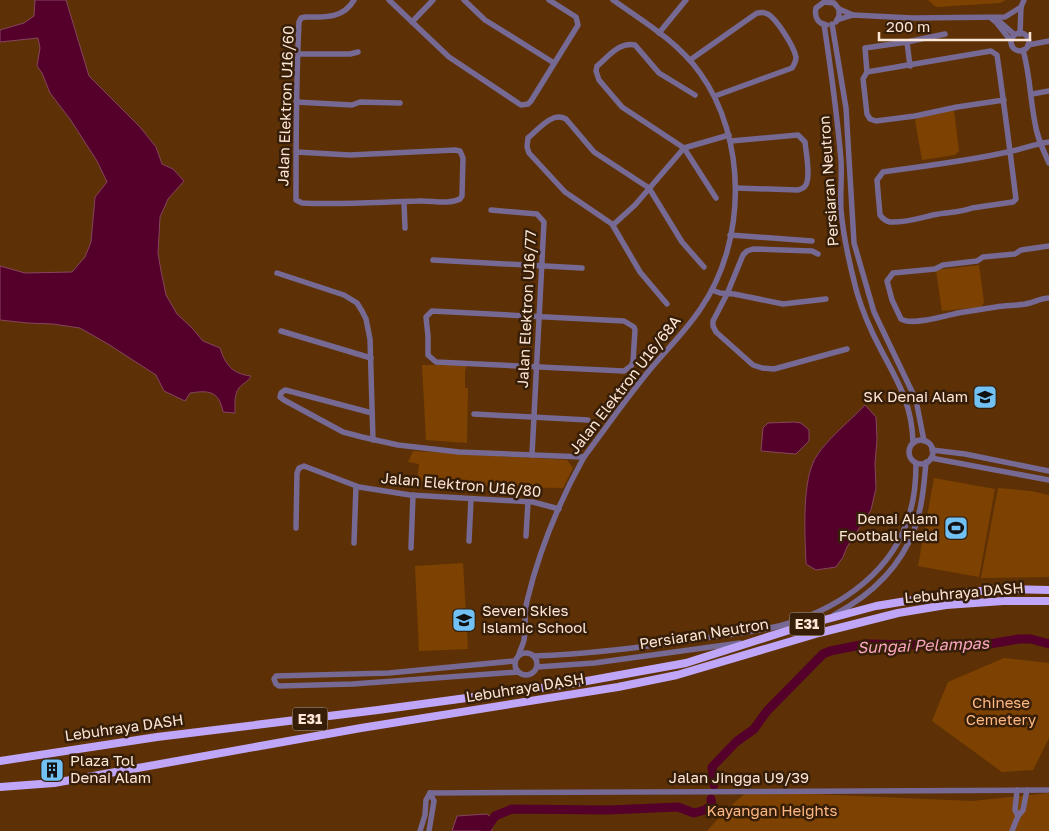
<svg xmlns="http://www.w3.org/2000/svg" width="1049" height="831" viewBox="0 0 1049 831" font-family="'Golos Text',sans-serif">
<rect width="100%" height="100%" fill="#5d3105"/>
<g fill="#7d4201">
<path d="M928 0H1006L1000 3 936 7Z"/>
<path d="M954 110 959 151 955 155 922 160 915 120 919 117Z"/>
<path d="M979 265 984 302 982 307 942 311 936 270Z"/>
<path d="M422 365H467L465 371V388H468L467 443 426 440Z"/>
<path d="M413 451 567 460 573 468 563 488 502 487 417 481 419 464 408 462Z"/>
<path d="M934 478 995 489 979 577 918 566Z"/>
<path d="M998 488 1031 491 1049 495V577L981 578Z"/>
<path d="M463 563 468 649 419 651 415 566Z"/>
<path d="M1004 658 1049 663V738L1033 770 1002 772 932 721 948 682Z"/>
<path d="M748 791 972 801 1049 793V831H707L727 809Z"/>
</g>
<g fill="#54002a" stroke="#86455e">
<path d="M35 0H66L89 76 140 127 156 147 162 164 173 169 184 181 168 199 160 217 158 253 161 271 166 295 177 314 192 328 203 341 220 348C225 364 232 374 251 376 248 382 243 383 239 388 234 394 235 405 235 413L223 412C219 391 209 390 190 393L185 401 164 391 156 375 108 344 80 328 53 324 28 323 0 320V266L25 273 72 272 85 257 91 242 95 197 107 182 97 161 70 119 50 93 42 73 37 66 40 48 38 38 0 42V30L24 23 34 16Z"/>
<path d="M865 405 876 417 877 439 875 464 876 488 871 510 847 547 843 557 836 567 816 570 806 564C805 537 802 488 813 463 820 445 850 421 865 405Z"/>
<path d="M794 422 801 423 809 430V441L796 454 761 451 763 428 768 423Z"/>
<path d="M487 814 492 818V831H452L457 816Z"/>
</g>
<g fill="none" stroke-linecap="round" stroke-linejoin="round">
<g stroke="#54002a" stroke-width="9">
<path d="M714 785 712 767 736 742 754 729 767 711 823 654 830 651 866 644 978 646 1019 639H1031L1049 644"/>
<path d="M485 831 495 816 512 809 608 810 678 807 694 813 705 810 712 805 711 799"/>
</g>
<g stroke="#766993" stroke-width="5.5">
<path d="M389 0 449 57 521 105 528 104 531 101 578 25 576 17 549 0"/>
<path d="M464 0 485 20 554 63"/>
<path d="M991 18 996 22 1011 41"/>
<path d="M837 20 853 15 912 18 1005 17 1021 7"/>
<path d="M999 21 1015 35"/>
<path d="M412 22 433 0"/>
<path d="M836 22 839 16V9"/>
<path d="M824 24C831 70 837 114 841 160 842 177 840 193 841 210 843 234 848 257 854 281 858 299 865 317 873 334 892 374 912 397 913 443"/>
<path d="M832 24 846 108 854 243 874 312 916 400 924 441"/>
<path d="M827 25C818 24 814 17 816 8L824 2 834 3 839 9 853 15"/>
<path d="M659 33 686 0"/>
<circle cx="1020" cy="42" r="9"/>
<path d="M1020 34 1021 7 1024 0"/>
<path d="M907 42 910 66"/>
<path d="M1028 45 1049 41"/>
<path d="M1023 50C1030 74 1030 98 1035 123 1037 137 1043 150 1049 163"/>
<path d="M297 54H350L358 52"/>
<path d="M690 60 757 13C760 13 762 12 765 13 775 15 794 47 796 57 796 62 794 65 792 68L715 96"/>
<path d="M867 72 865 48 907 42 945 34"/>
<path d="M1032 94 1049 91"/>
<path d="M695 95 659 73 635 45C620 41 608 57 597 66L596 71 599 80 622 107 684 148 716 198"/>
<path d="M1004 100 957 107 915 116 876 121 870 119 867 114 863 79 867 72 991 51 997 55C1004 103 1010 151 1016 199L1013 202 972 208C959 213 946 212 933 215 920 218 904 223 890 222 886 221 883 219 880 215L877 180 883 172C925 166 967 161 1008 152 1022 149 1035 144 1049 142"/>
<path d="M296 102 352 105 360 102 400 103"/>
<path d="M731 141 798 135 805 142C806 152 810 172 807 182 806 187 802 189 798 190L736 188"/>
<path d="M296 152 350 155 455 150 460 151 463 158 462 196 460 199C448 205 431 200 418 201 379 202 341 205 302 203L296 200V195C296 137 296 80 299 22L301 18 305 17C324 17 343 19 354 0"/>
<path d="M404 202 405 228"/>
<path d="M491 210 537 214 544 222 532 455"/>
<path d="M613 225 635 205 684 148 729 135"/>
<path d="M730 235 812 241"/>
<path d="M1049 246 1021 250 1015 254 983 257 977 261 943 265 935 269 893 273 887 281 892 300 901 319C912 326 945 316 958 313 970 311 983 309 996 307 1007 305 1019 306 1030 303 1037 301 1042 298 1049 298"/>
<path d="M818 254 812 251 753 249 747 251 743 255 727 294 713 321V326L716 332 753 365 762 368 774 369 847 349"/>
<path d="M433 260 582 268"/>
<path d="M277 273 344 295 357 303 362 311 366 319 370 339 373 440"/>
<path d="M712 290 720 293 734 294 783 304 826 299"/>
<path d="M667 304 640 272 612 224 565 192 529 153 527 147 528 138C538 130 552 111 566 119L594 152 649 188 682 242 704 267"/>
<path d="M432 311 624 321 634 327 635 330 633 362 631 366 624 371 436 362 428 355V336L426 317Z"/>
<path d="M281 331 371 358"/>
<path d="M372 413 289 391 285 390 281 393 280 397 284 400 343 432 362 437 398 445 459 452 584 457"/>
<path d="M474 414 588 420"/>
<circle cx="921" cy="452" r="12"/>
<path d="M932 450 965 454 1049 471"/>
<path d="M931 458 1049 480"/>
<path d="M296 528 297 473 299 468 304 466 359 487 410 495 533 502 559 509"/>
<path d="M526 536 528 502"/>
<path d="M469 541 471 499"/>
<path d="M354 543 356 486"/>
<path d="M411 548 413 495"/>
<path d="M834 615C869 596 900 568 914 530 922 509 924 485 926 462"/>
<circle cx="526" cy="664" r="11"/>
<path d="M519 654C520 650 523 645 524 640 526 627 524 614 527 601 539 551 559 502 584 457 605 429 625 400 648 372 665 351 686 331 701 308 747 241 747 138 700 73 678 42 643 21 613 0"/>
<path d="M534 656C592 654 647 647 704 638 732 634 760 632 786 624 842 607 895 570 910 512 915 496 916 480 916 463"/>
<path d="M514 661 389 673 276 676 274 679 276 684 279 686 353 684 518 672"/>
<path d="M537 667 594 663 740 643"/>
<path d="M1017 790 1015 810 1018 816"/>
<path d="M430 793 1049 790"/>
<path d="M420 831 425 815 426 800 430 793"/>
<path d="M429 831 434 801 430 793"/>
<path d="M1012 831 1018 816 1023 810 1027 790"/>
</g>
<g stroke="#c0a6f8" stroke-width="8">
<path d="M0 761 157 737 378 710 570 684"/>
<path d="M0 787 54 783 361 728 618 687 677 675 819 633 898 613 946 605 1003 601H1049"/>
</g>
<path stroke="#c0a6f8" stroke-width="8" d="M570 684 686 663 805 625 876 606 943 595 999 589 1049 590"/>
</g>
<defs>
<g id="school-square" transform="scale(1.25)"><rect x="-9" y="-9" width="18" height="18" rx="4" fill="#71c1f5" stroke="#371e08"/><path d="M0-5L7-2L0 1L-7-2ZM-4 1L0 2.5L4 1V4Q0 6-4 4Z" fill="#111"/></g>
<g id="stadium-square" transform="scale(1.25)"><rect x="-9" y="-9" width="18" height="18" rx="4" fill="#71c1f5" stroke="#371e08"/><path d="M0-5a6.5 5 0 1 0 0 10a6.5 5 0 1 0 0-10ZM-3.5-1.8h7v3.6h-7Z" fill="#111"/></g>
<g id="building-square" transform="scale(1.25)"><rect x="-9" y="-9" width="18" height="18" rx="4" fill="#71c1f5" stroke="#371e08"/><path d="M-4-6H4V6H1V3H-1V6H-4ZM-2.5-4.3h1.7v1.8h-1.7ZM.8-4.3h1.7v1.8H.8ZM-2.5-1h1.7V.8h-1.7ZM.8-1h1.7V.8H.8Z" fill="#111"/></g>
</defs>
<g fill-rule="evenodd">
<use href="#school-square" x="985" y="397"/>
<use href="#stadium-square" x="956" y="528"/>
<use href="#school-square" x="464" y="620"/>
<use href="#building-square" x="52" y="770"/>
</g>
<g text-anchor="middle" stroke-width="5" stroke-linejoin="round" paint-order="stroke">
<g fill="#371e08" stroke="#c1ab99" stroke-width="1">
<rect x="789.5" y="612.5" width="35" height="23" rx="4"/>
<rect x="292.5" y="707.5" width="35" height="23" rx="4"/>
</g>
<g font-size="14" font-weight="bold" fill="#fce7d7">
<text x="807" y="629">E31</text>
<text x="310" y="724">E31</text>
</g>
<g font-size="15" fill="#fce7d7" stroke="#371e08">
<text transform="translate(286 106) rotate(-88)" y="5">Jalan Elektron U16/60</text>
<text transform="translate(829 181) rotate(-94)" y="5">Persiaran Neutron</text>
<text transform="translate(527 309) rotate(-87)" y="5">Jalan Elektron U16/77</text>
<text transform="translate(625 385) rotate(-52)" y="5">Jalan Elektron U16/68A</text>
<text transform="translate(461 485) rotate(5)" y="5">Jalan Elektron U16/80</text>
<text transform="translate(964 593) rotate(-5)" y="5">Lebuhraya DASH</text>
<text transform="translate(704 634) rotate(-9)" y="5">Persiaran Neutron</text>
<text transform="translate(525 688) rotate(-9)" y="5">Lebuhraya DASH</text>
<text transform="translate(124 728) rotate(-8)" y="5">Lebuhraya DASH</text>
<text x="739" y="783">Jalan Jingga U9/39</text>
</g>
<g font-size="15" fill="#fce7d7" stroke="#371e08" text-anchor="end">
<text x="968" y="402">SK Denai Alam</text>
<text x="938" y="524">Denai Alam<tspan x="938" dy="17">Football Field</tspan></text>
<text x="482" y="616" text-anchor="start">Seven Skies<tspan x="482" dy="17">Islamic School</tspan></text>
<text x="70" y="766" text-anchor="start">Plaza Tol<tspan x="70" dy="17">Denai Alam</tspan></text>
</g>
<g font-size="15" fill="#feb883" stroke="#371e08">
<text x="1001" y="708">Chinese<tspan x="1001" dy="17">Cemetery</tspan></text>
<text x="772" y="816">Kayangan Heights</text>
</g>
<g font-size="16" font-style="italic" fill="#fba6c2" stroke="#371e08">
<text transform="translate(923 645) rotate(-2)" y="6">Sungai Pelampas</text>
</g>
</g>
<path d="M879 32v8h151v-8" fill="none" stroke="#fce7d7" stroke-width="2.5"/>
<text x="886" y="32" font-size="15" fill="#fce7d7" stroke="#371e08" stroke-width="4" paint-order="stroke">200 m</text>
</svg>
